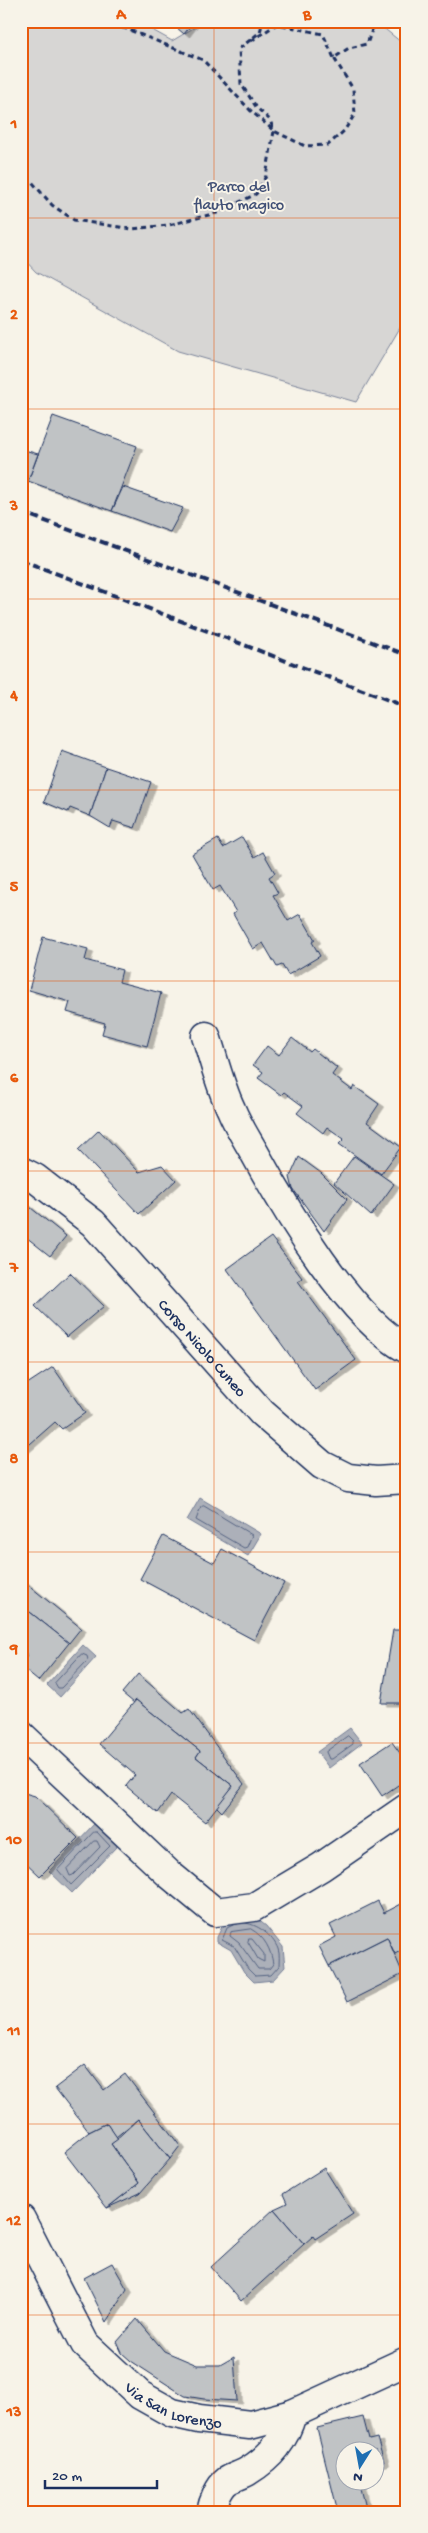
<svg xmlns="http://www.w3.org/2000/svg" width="428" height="2533" viewBox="0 0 428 2533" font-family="'Gochi Hand',sans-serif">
<defs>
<filter id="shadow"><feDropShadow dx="5.5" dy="3" stdDeviation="0" flood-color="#0004"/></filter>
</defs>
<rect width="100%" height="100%" fill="#f7f3e8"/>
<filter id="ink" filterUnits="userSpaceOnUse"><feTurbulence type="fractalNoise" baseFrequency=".02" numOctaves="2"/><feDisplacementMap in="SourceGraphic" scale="10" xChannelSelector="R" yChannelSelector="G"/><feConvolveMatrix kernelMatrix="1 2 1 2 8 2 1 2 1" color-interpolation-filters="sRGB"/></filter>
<g filter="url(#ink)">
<path fill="#d7d6d4" stroke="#798299" d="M21 21H136L172 41 205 21H375L407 47V316L356 402 178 351 36 272 21 256Z"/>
<g fill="#acb0b9" stroke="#727c95">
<path d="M200 1498 261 1534 248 1556 187 1520Z"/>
<path d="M83 1645 96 1657 60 1697 47 1685Z"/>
<path d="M350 1728 362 1743 329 1768 317 1752Z"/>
<path d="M95 1823 118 1845 72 1893 49 1871Z"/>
<path d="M257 1919 266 1926 283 1947 285 1967 273 1980 254 1982 244 1972 231 1950 217 1942V1937L224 1923Z"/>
</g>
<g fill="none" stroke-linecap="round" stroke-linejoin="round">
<g stroke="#556382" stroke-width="1">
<path d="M204 1506 252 1535 247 1547 244 1548 196 1520 201 1507Z"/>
<path d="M82 1654 87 1656 88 1660 61 1688H58L55 1683Z"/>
<path d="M348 1736 353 1741V1744L332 1759H329L326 1752Z"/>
<path d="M94 1832H97L110 1846 71 1885 58 1870Z"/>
<path d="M94 1841H97L100 1847 73 1875 70 1876 67 1869Z"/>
<path d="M233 1925 227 1928 222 1940 234 1946 248 1969 255 1976 271 1975 279 1966C279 1961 280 1954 278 1949 273 1936 257 1923 243 1923"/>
<path d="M251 1929C265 1937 271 1950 273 1964L269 1969H258L239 1943 230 1936 231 1932Z"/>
<path d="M249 1939H252L264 1954V1962L258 1959 248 1942Z"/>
</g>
</g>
<g fill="#c0c3c5" stroke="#1b2f5e" filter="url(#shadow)">
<path d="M169 21H194L184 34Z"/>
<path d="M53 416 137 446 112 511 28 481Z"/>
<path d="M21 449 38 454 28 481 21 479Z"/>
<path d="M123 487 183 508 170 532 112 511Z"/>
<path d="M62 751 106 767 90 816 70 808 68 812 44 802Z"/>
<path d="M106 767 151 782 135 828 113 821 110 828 90 816Z"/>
<path d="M242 837 254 857 263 852 275 873 269 877 278 893 273 895 288 921 300 914 315 940 312 942 320 956 288 975 282 965 277 967 263 943 253 949 233 914 236 912 220 886 213 890 192 854 218 839 223 848Z"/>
<path d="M43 937 88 949 85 960 122 970 119 982 161 993 147 1046 102 1034 105 1023 67 1012 70 1002 29 990Z"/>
<path d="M292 1038 310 1052 313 1049 337 1068 332 1075 352 1090 354 1086 379 1104 367 1122 401 1147 381 1174 339 1144 344 1139 327 1127 323 1133 297 1113 303 1106 284 1092 281 1095 258 1078 263 1072 253 1065 267 1046 279 1055Z"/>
<path d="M99 1130 139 1172 162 1165 176 1180 139 1214 78 1150Z"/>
<path d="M354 1156 394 1184 371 1216 334 1183Z"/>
<path d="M299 1157 321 1173 347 1199 324 1231 293 1189 290 1177Z"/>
<path d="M21 1200 66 1236 50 1256 21 1233Z"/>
<path d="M271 1237 302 1278 298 1281 356 1360 315 1390 227 1269Z"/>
<path d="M70 1273 104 1306 67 1337 35 1306Z"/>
<path d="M53 1367 85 1413 62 1429 55 1422 22 1451 21 1388Z"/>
<path d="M163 1536 214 1563 222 1549 284 1583 254 1640 140 1579Z"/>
<path d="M21 1579 81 1628 69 1643 21 1605Z"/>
<path d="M21 1605 69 1643 38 1681 21 1667V1663L28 1655 21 1650Z"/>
<path d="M393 1630H407V1703H381Z"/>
<path d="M138 1674 183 1713 189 1709 244 1784 222 1812 216 1806 233 1786 196 1757 200 1751 136 1700 134 1703 122 1693Z"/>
<path d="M136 1700 200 1751 196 1757 233 1786 205 1822 171 1795 158 1813 126 1786 135 1775 99 1744Z"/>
<path d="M392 1742 402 1756 407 1752V1779L382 1796 360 1763Z"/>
<path d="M21 1792 35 1796 78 1838 40 1876 21 1858Z"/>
<path d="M378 1901 384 1913 407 1901V1947L395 1954 387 1937 329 1966 319 1946 336 1937 330 1925Z"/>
<path d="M387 1937 403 1974 347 2002 329 1966Z"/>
<path d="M85 2065 104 2090 125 2074 180 2146 170 2159 138 2119 116 2137 107 2123 89 2132 55 2088Z"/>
<path d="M138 2119 170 2159 140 2193 107 2208 139 2183 111 2144Z"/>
<path d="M107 2123 118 2139 111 2144 139 2183 107 2208 64 2152 89 2132Z"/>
<path d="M324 2168 353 2214 315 2239 313 2236 304 2244 274 2209 287 2203 283 2194Z"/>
<path d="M274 2209 304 2244 241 2301 211 2267Z"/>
<path d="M112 2263 127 2289 106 2322 84 2278Z"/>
<path d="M137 2319 164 2351 197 2365H220L234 2357 237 2401 204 2399 185 2396 131 2361 122 2353 117 2342Z"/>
<path d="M363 2417 369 2440 377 2438 384 2462 376 2464V2450H346V2480H359L367 2512H338L317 2428Z"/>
</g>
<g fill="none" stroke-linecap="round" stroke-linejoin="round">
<g stroke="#1b2f5e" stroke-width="31">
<g id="minor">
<path d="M206 1036C214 1060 220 1086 231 1109 237 1124 246 1138 254 1152 285 1209 351 1320 407 1349"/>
<path d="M21 1735 169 1874 215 1912 254 1907 321 1867 407 1808"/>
<path d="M211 2512C213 2502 219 2487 227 2481 233 2477 242 2475 248 2471 271 2457 285 2440 292 2414"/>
</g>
</g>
<g stroke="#1b2f5e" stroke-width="31">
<g id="major">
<path id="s1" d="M21 1171 35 1178 93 1223 262 1413 322 1465 348 1478 376 1481 407 1479"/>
<path id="s2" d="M21 2219 85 2344 140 2395 172 2413 199 2419 250 2425 292 2414 407 2361"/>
</g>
</g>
<g stroke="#1b2f5e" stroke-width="3" stroke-dasharray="5 4" stroke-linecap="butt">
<path d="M96 21 127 29 203 60 250 110 274 131 305 146 328 145 344 131 355 114 353 89 334 58 349 48 367 44 375 21"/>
<path d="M251 41 277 24 323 34 334 58"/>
<path d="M21 169 52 205 74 220 132 229 169 225 217 213 256 194 266 176 274 131 270 120 257 108 241 84 239 49 260 32 263 21"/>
</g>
<use href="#minor" stroke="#f7f3e8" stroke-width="28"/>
<use href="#major" stroke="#f7f3e8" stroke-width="28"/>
<g stroke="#1b2f5e" stroke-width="4" stroke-dasharray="8 4" stroke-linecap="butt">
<path d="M21 512 407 655"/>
<path d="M21 560 407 707"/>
</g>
</g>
</g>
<path fill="none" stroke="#e8590c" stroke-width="1" stroke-opacity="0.55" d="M214 21V2512M21 218H407M21 409H407M21 599H407M21 790H407M21 981H407M21 1171H407M21 1362H407M21 1552H407M21 1743H407M21 1934H407M21 2124H407M21 2315H407"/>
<g text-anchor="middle" stroke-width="4" stroke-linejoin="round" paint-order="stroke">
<g font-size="16" fill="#415076" stroke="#f7f3e8">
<text x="239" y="191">Parco del<tspan x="239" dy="18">flauto magico</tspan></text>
</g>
<g font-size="16" fill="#1b2f5e" stroke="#f7f3e8">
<text dy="6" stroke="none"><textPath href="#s1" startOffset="255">Corso Nicolo Cuneo</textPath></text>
<text dy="6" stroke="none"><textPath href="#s2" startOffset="251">Via San Lorenzo</textPath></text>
</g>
</g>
<rect width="428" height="2533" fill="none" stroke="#f7f3e8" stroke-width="55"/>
<g transform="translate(360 2466) rotate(191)"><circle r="24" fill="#f7f3e8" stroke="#9fa5b1"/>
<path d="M0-4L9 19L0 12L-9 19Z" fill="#1f6fb2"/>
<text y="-8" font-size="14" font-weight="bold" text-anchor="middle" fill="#1b2f5e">N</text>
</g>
<path d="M45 2480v8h112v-8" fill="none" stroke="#1b2f5e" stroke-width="2.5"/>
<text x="52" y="2480" font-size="15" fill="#1b2f5e" stroke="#f7f3e8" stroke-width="4" paint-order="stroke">20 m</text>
<rect x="28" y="28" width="372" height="2478" fill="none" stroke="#e8590c" stroke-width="2"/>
<g font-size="16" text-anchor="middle" font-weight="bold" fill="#e8590c">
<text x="121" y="19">A</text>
<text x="307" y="19">B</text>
<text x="14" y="128">1</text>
<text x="14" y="319">2</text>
<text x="14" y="510">3</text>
<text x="14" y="700">4</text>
<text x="14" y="891">5</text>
<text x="14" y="1082">6</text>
<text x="14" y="1272">7</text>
<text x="14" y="1463">8</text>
<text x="14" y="1653">9</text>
<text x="14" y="1844">10</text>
<text x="14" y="2035">11</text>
<text x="14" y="2225">12</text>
<text x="14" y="2416">13</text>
</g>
</svg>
